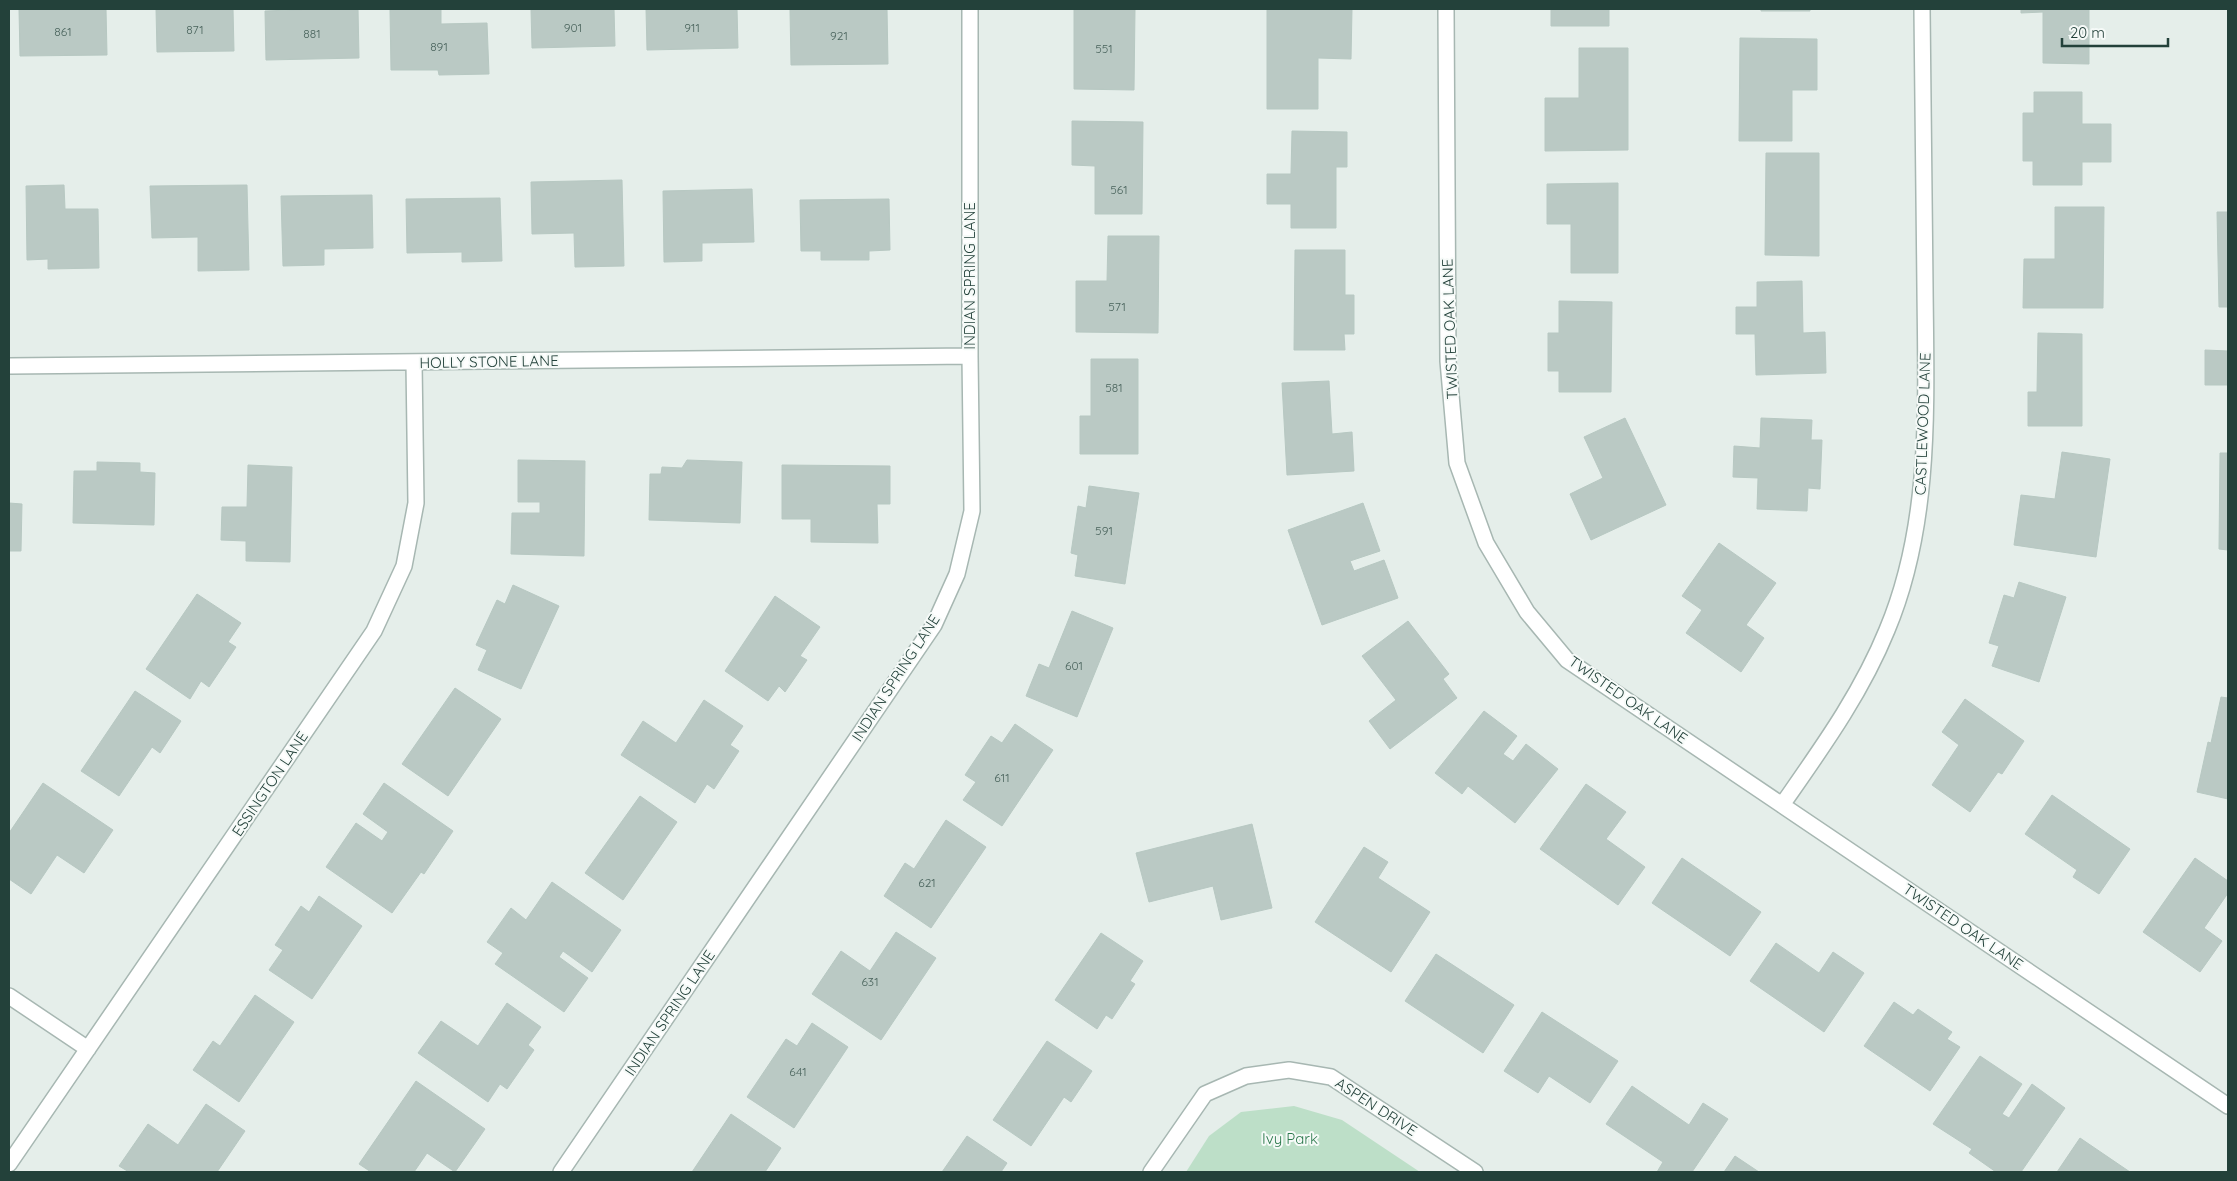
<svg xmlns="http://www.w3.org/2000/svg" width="2237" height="1181" font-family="Quicksand,sans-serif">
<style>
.green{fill:#bddfc8}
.building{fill:#bac9c4;stroke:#b7c8c2}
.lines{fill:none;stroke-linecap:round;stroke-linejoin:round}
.minor-casing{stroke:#a7b7b2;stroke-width:18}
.minor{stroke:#fff;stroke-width:15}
.labels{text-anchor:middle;stroke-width:4;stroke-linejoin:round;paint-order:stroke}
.number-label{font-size:12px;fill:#49635c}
.street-label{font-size:15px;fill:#23413a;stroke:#f6faf8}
.park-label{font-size:15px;fill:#2c794d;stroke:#f6faf8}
</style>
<rect width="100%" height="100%" fill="#e5eeea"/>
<path class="green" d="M 1294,1106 L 1342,1120 L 1420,1172 L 1186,1172 L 1209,1136 L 1241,1112 Z"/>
<path class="building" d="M 19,9 L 106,9 L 107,55 L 20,56 Z
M 156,9 L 233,9 L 234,51 L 157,52 Z
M 315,9 L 358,9 L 359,58 L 266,60 L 265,11 Z
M 390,9 L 441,9 L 441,24 L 487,23 L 489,74 L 439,75 L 438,70 L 391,70 Z
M 531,9 L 614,9 L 615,46 L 532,48 Z
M 646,9 L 737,9 L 738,48 L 647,50 Z
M 790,9 L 887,9 L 888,64 L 791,65 Z
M 1074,9 L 1135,9 L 1134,90 L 1074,89 Z
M 1267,9 L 1352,9 L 1351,59 L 1318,58 L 1318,109 L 1267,109 Z
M 1551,9 L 1609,9 L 1609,26 L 1551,26 Z
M 1761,9 L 1810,9 L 1810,11 L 1761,11 Z
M 2021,9 L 2089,9 L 2089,64 L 2043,63 L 2043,12 L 2021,13 Z
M 1740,38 L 1817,39 L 1817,90 L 1792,90 L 1792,141 L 1739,141 Z
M 1579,48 L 1628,48 L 1628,150 L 1545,151 L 1545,98 L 1579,98 Z
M 2034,92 L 2082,92 L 2082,124 L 2111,124 L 2111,162 L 2082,162 L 2082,185 L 2033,185 L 2033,161 L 2023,161 L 2023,113 L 2034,113 Z
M 1072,121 L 1143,122 L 1142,214 L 1095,214 L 1095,166 L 1072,165 Z
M 1292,131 L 1347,132 L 1347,167 L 1336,167 L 1336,228 L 1291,228 L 1291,204 L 1267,204 L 1267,174 L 1291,174 Z
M 1766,153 L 1819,153 L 1819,256 L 1765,255 Z
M 622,180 L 624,266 L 575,267 L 574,233 L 532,234 L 531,182 Z
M 1618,183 L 1618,273 L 1571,273 L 1571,224 L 1547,224 L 1547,184 Z
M 64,185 L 65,209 L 98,209 L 99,268 L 48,269 L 48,259 L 27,260 L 26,186 Z
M 247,185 L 249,270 L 198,271 L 198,237 L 152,238 L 150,186 Z
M 752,189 L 754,242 L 702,243 L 702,261 L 664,262 L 663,191 Z
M 372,195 L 373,248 L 324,249 L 324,265 L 283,266 L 281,196 Z
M 500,198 L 502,261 L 462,262 L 462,252 L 407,253 L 406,199 Z
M 889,199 L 890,250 L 869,251 L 869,260 L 821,260 L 821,251 L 801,251 L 800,200 Z
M 2055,207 L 2104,207 L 2103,308 L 2023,308 L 2024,259 L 2055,259 Z
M 2217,212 L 2228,212 L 2228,307 L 2219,307 Z
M 1108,236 L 1159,236 L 1158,333 L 1076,332 L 1076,281 L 1107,281 Z
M 1295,250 L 1345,250 L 1345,295 L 1354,295 L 1354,334 L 1344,334 L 1345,350 L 1294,350 Z
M 1802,281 L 1803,333 L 1825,332 L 1826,373 L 1756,375 L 1755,334 L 1736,334 L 1736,307 L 1757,307 L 1757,282 Z
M 1559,301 L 1612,302 L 1611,392 L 1559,392 L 1559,371 L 1548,371 L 1548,333 L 1559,333 Z
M 2038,333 L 2082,334 L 2082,426 L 2028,426 L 2028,392 L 2037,392 Z
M 2205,350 L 2228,351 L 2228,385 L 2205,385 Z
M 1091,359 L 1138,359 L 1138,454 L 1080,454 L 1080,416 L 1091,416 Z
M 1329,381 L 1332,434 L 1352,432 L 1354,471 L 1287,475 L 1282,383 Z
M 1625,418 L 1666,505 L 1591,540 L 1570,494 L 1603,478 L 1584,437 Z
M 1761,418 L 1812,420 L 1811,440 L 1822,440 L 1820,489 L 1808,488 L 1807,511 L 1757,509 L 1758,478 L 1733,477 L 1734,446 L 1760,448 Z
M 2062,452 L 2110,459 L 2096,557 L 2014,545 L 2021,495 L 2055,499 Z
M 2220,453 L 2228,453 L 2228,550 L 2219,549 Z
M 518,460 L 585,461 L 584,556 L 511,554 L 512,513 L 540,513 L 540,502 L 518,502 Z
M 687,460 L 742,462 L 740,523 L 649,520 L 650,474 L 661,474 L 662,467 L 682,468 Z
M 97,462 L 140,463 L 140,472 L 155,473 L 154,525 L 73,523 L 74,471 L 97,471 Z
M 248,465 L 292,467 L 290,562 L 246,561 L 246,541 L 221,540 L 222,507 L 247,507 Z
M 782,465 L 890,466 L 890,504 L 877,504 L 878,543 L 811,542 L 811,519 L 782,519 Z
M 1089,486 L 1139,493 L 1125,584 L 1075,576 L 1078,555 L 1071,553 L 1078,506 L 1086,508 Z
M 9,503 L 22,504 L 21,551 L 9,551 Z
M 1363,503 L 1380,551 L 1350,561 L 1354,571 L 1384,560 L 1398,598 L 1322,625 L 1288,530 Z
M 1719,543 L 1776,583 L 1746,625 L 1764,638 L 1741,672 L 1686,633 L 1702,610 L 1682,596 Z
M 2019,582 L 2066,597 L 2039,682 L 1992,666 L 1999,646 L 1989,643 L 2004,595 L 2014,598 Z
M 513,585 L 559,606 L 521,689 L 478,670 L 487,650 L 476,645 L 497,600 L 505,604 Z
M 197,594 L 241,623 L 228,642 L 236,647 L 209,687 L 201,681 L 190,699 L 146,669 Z
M 775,596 L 820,627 L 800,656 L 807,660 L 785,692 L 779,686 L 768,701 L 725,671 Z
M 1072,611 L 1113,628 L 1077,717 L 1026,696 L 1039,664 L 1049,668 Z
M 1408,621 L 1449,674 L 1443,679 L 1457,698 L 1390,749 L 1369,721 L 1396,700 L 1362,656 Z
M 455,688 L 501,719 L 448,796 L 402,764 Z
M 135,691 L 181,721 L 160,753 L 152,747 L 119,796 L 81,771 Z
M 2221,697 L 2228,698 L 2228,799 L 2197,792 L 2208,742 L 2211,743 Z
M 1965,699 L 2024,741 L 2002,774 L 1998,772 L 1970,812 L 1932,785 L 1959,745 L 1942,732 Z
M 704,700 L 743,726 L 730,745 L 739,751 L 714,789 L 707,784 L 695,803 L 621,755 L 643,721 L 676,743 Z
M 1484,711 L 1517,736 L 1503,754 L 1513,761 L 1526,744 L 1558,769 L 1515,823 L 1468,786 L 1462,794 L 1435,773 Z
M 1015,724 L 1053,750 L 1002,826 L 963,800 L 976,782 L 965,775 L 991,736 L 1002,743 Z
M 43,783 L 113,830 L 84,873 L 57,855 L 31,894 L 9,879 L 9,833 Z
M 384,783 L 453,831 L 424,874 L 421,872 L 392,913 L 326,867 L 356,823 L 382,841 L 388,832 L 363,814 Z
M 1586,784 L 1626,812 L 1606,839 L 1645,867 L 1618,905 L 1540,849 Z
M 2052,795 L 2130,849 L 2099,894 L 2073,877 L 2077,870 L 2025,834 Z
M 640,796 L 677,822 L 623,900 L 585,873 Z
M 946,820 L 986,847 L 931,928 L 884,896 L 905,863 L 914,869 Z
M 1252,824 L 1272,908 L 1221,920 L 1213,886 L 1149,902 L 1136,853 Z
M 1364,847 L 1388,862 L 1378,878 L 1430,912 L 1391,972 L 1315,922 Z
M 1682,858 L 1761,912 L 1730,956 L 1652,903 Z
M 2195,858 L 2228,881 L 2228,893 L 2204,928 L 2222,941 L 2200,972 L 2143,932 Z
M 552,882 L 621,930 L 592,972 L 563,951 L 559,957 L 588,978 L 564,1012 L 495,964 L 503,953 L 487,942 L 511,908 L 526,920 Z
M 319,896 L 362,926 L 312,999 L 269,970 L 283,950 L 275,945 L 301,906 L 309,912 Z
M 896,932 L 936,958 L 881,1040 L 812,994 L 841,951 L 870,971 Z
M 1101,933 L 1143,961 L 1130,981 L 1135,984 L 1112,1019 L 1106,1015 L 1097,1029 L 1055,1000 Z
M 1776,943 L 1819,973 L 1833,952 L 1864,973 L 1824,1032 L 1750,981 Z
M 1436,954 L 1514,1005 L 1483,1053 L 1405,1001 Z
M 255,995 L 294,1022 L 239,1102 L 193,1070 L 213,1041 L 220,1046 Z
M 1894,1002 L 1913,1015 L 1918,1009 L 1952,1032 L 1947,1039 L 1960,1047 L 1930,1091 L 1864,1046 Z
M 507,1003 L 541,1027 L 528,1045 L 534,1050 L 507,1089 L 500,1084 L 488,1102 L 418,1053 L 441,1021 L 478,1046 Z
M 1542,1012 L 1618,1061 L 1590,1103 L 1549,1076 L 1538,1093 L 1504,1071 Z
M 812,1023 L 848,1047 L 794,1128 L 747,1097 L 786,1039 L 797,1046 Z
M 1047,1041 L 1092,1071 L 1071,1102 L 1064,1097 L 1031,1146 L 993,1120 Z
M 1980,1056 L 2022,1084 L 2002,1114 L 2009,1118 L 2032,1084 L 2065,1108 L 2021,1172 L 1996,1172 L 1969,1153 L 1972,1149 L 1933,1124 Z
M 416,1081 L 485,1129 L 455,1172 L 427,1153 L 414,1172 L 371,1172 L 359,1164 Z
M 1632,1086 L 1689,1125 L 1703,1103 L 1728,1119 L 1692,1172 L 1657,1172 L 1663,1162 L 1606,1124 Z
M 206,1104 L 245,1131 L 217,1172 L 129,1172 L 119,1166 L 148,1124 L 178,1145 Z
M 731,1114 L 781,1148 L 765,1172 L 692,1172 Z
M 967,1136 L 1007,1163 L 1001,1172 L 942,1172 Z
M 2080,1138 L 2130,1172 L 2057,1172 Z
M 1735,1156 L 1759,1172 L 1724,1172 Z"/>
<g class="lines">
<g class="minor-casing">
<path id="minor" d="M 1446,9 L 1448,361 L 1457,463 L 1486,543 L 1527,612 L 1567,660 L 2228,1106
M 9,366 L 970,356
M 1782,805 C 1821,749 1861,694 1887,630 C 1932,523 1926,403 1925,288 C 1924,195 1923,102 1922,9
M 9,996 L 88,1049
M 9,1164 L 374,631 L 404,566 L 416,503 L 414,363
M 561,1172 L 934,625 L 957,574 L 972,511 L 970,356 L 970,9
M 1151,1172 L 1205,1094 L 1246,1076 L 1289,1070 L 1331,1077 L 1475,1172"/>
</g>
<use href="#minor" class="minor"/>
</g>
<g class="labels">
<g class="number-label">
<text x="573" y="32">901</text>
<text x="692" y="32">911</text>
<text x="195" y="34">871</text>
<text x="63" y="36">861</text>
<text x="312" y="38">881</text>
<text x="839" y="40">921</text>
<text x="439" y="51">891</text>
<text x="1104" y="53">551</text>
<text x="1119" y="194">561</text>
<text x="1117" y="311">571</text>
<text x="1114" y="392">581</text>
<text x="1104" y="535">591</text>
<text x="1074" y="670">601</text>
<text x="1002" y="782">611</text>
<text x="927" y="887">621</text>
<text x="870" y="986">631</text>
<text x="798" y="1076">641</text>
</g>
<g class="street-label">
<text transform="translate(970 276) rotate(-90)" y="5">INDIAN SPRING LANE</text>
<text transform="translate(1450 329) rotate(-92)" y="5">TWISTED OAK LANE</text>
<text transform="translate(489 362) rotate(-1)" y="5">HOLLY STONE LANE</text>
<text transform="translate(1923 424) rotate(-88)" y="5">CASTLEWOOD LANE</text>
<text transform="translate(896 678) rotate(-57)" y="5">INDIAN SPRING LANE</text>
<text transform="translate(1628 700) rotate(35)" y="5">TWISTED OAK LANE</text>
<text transform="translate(270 784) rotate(-56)" y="5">ESSINGTON LANE</text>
<text transform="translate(1963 927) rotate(34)" y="5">TWISTED OAK LANE</text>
<text transform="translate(670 1013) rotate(-56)" y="5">INDIAN SPRING LANE</text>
<text transform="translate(1376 1107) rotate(33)" y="5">ASPEN DRIVE</text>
</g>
<g class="park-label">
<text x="1290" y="1144">Ivy Park</text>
</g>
</g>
<rect width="2237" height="1181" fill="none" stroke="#23413a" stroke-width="20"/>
<path d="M2062 38v8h106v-8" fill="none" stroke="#23413a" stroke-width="2.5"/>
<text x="2070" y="38" font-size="15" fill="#23413a" stroke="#f6faf8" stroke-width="4" paint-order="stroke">20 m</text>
</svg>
